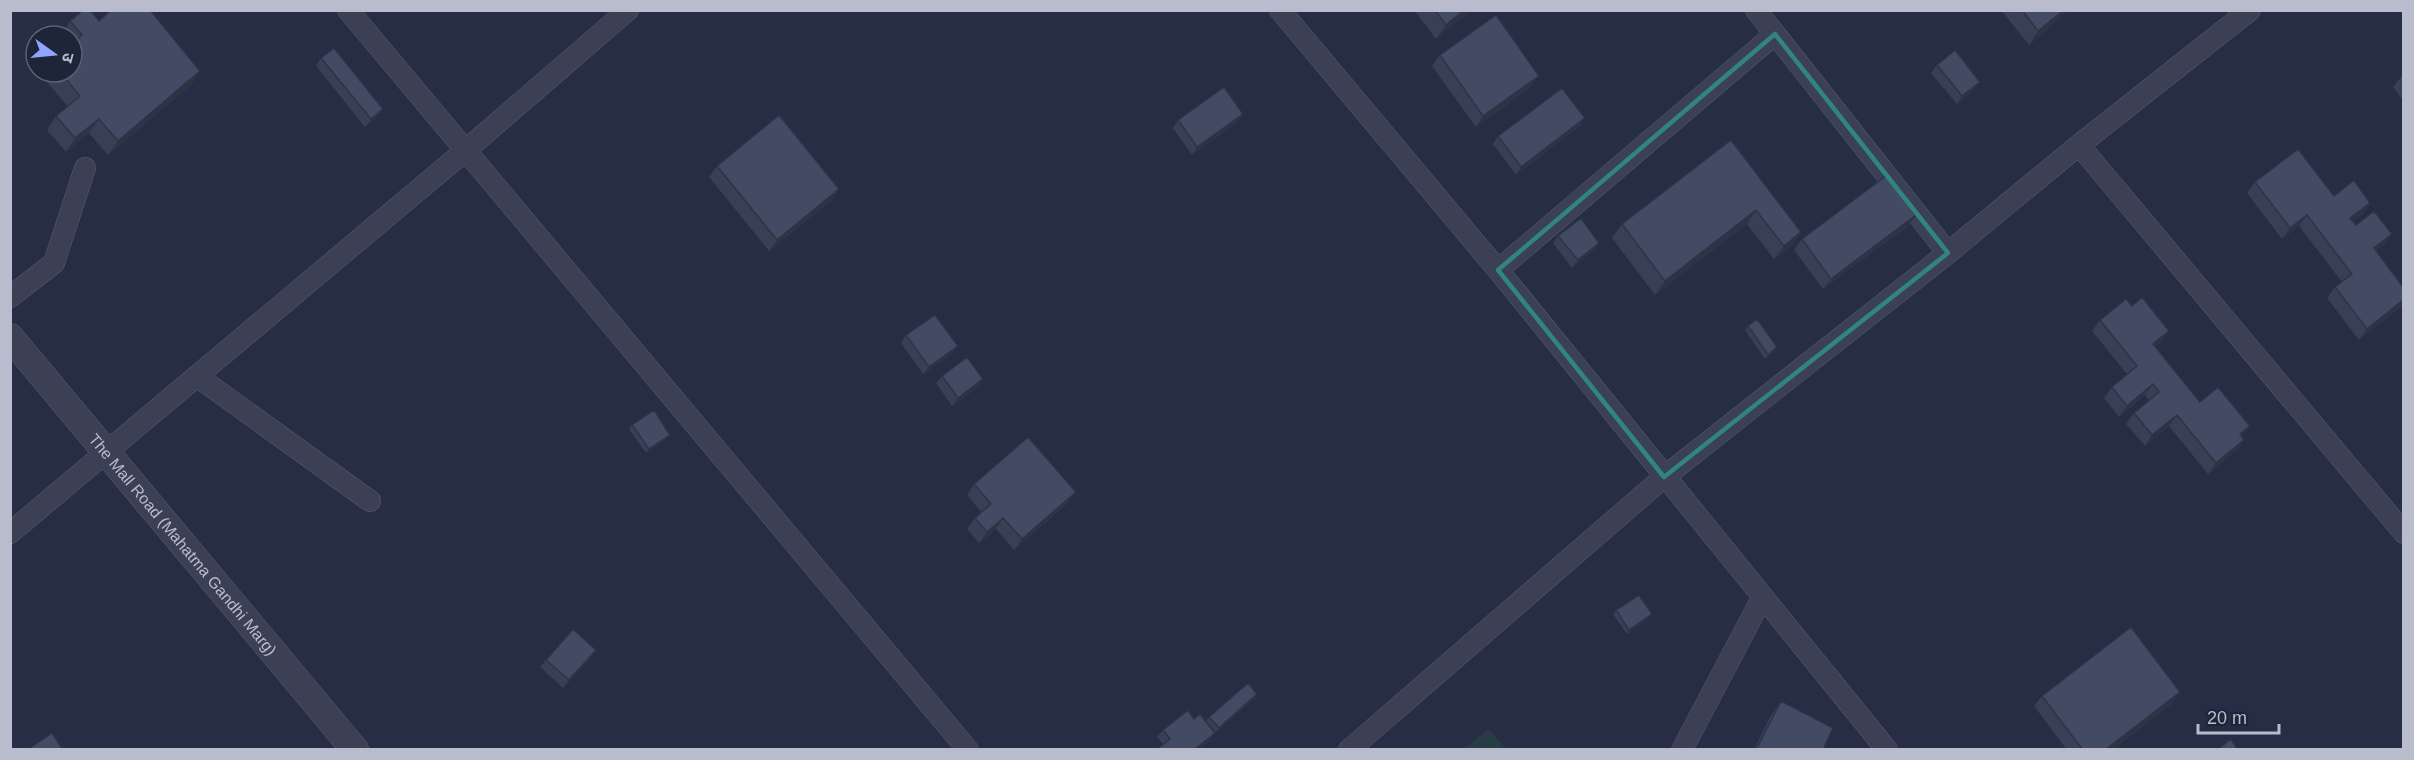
<svg xmlns="http://www.w3.org/2000/svg" width="2414" height="760" font-family="Helvetica,'Noto Sans Devanagari',sans-serif">
<style>
.park{fill:#283c45}
.lines{fill:none;stroke-linecap:round;stroke-linejoin:round}
.minor-casing{stroke:#565b6e;stroke-width:22}
.tertiary-casing{stroke:#565b6e;stroke-width:28}
.minor{stroke:#3b4054;stroke-width:21}
.tertiary{stroke:#3b4054;stroke-width:27}
.wall{fill:#394056}
.shaded-wall{fill:#2e3446}
.building{fill:#424a64;stroke:#2e3446;stroke-width:1.5}
.marked{fill:none;stroke:#318481;stroke-width:4.5;stroke-linejoin:round}
.labels{text-anchor:middle;stroke-width:5;stroke-linejoin:round;paint-order:stroke}
.street-label{font-size:16px;fill:#b8bccd;stroke:#1f2539}
</style>
<rect width="100%" height="100%" fill="#262d44"/>
<path class="park" d="M 1489,729 L 1506,749 L 1463,749 Z"/>
<g class="lines">
<g class="minor-casing">
<path id="minor" d="M 348,10 L 968,750
M 1280,10 L 1498,270 L 1887,750
M 1756,10 L 1948,253
M 2079,145 L 2404,533
M 1498,270 L 1775,34
M 10,297 L 54,263 L 85,168
M 198,377 L 370,501
M 10,533 L 466,150 L 628,10
M 1349,750 L 1664,477 L 1948,253 L 2079,145 L 2250,10
M 1682,750 L 1762,598"/>
</g>
<g class="tertiary-casing">
<g id="tertiary">
<path id="s1" d="M 10,337 L 355,750"/>
</g>
</g>
<use href="#minor" class="minor"/>
<use href="#tertiary" class="tertiary"/>
</g>
<path class="wall" d="M 1414,10 L 1471,10 L 1436,39 Z
M 2001,10 L 2069,10 L 2029,45 Z
M 70,21 L 99,21 L 200,71 L 191,85 L 108,155 L 89,133 L 66,152 L 47,130 L 56,116 L 68,107 L 41,75 L 44,72 L 72,72 L 72,36 L 61,35 Z
M 1440,55 L 1531,87 L 1476,127 L 1432,66 Z
M 321,58 L 383,109 L 378,116 L 365,127 L 316,66 Z
M 1937,65 L 1975,89 L 1957,104 L 1931,73 Z
M 2403,74 L 2403,100 L 2393,87 L 2401,77 Z
M 1243,114 L 1237,122 L 1192,155 L 1173,128 L 1178,120 Z
M 1585,118 L 1580,126 L 1516,175 L 1493,144 L 1498,136 Z
M 1731,140 L 1792,246 L 1774,259 L 1747,224 L 1655,295 L 1612,238 L 1622,224 Z
M 717,166 L 839,189 L 832,200 L 769,251 L 709,177 Z
M 2255,182 L 2370,203 L 2363,214 L 2353,221 L 2356,225 L 2384,245 L 2376,251 L 2402,306 L 2359,340 L 2327,298 L 2335,287 L 2342,282 L 2299,226 L 2282,239 L 2247,193 Z
M 1908,226 L 1823,289 L 1794,250 L 1802,239 Z
M 1558,236 L 1599,243 L 1594,250 L 1572,268 L 1553,243 Z
M 2132,306 L 2169,331 L 2162,342 L 2155,347 L 2200,402 L 2244,440 L 2237,450 L 2208,474 L 2169,426 L 2145,446 L 2126,424 L 2134,413 L 2149,400 L 2145,395 L 2119,417 L 2104,398 L 2112,387 L 2127,374 L 2092,331 L 2100,320 Z
M 1748,326 L 1777,347 L 1775,351 L 1765,359 L 1745,330 Z
M 906,335 L 958,346 L 952,354 L 923,374 L 901,343 Z
M 942,376 L 983,379 L 978,387 L 952,406 L 936,383 Z
M 632,425 L 667,438 L 646,453 L 629,429 Z
M 974,484 L 1076,492 L 1068,503 L 1014,550 L 996,529 L 979,543 L 967,529 L 975,518 L 981,512 L 967,495 Z
M 1616,610 L 1649,618 L 1627,634 L 1613,614 Z
M 591,658 L 563,688 L 540,667 L 546,660 Z
M 1257,694 L 1255,698 L 1216,732 L 1206,721 L 1209,717 Z
M 2042,696 L 2173,703 L 2112,750 L 2067,750 L 2034,706 Z
M 1781,701 L 1823,750 L 1754,750 L 1771,715 Z
M 1163,730 L 1210,741 L 1198,750 L 1156,750 L 1163,744 L 1157,737 Z"/>
<path class="shaded-wall" d="M 1464,10 L 1471,10 L 1436,39 L 1446,25 Z
M 2064,10 L 2069,10 L 2029,45 L 2038,31 Z
M 200,71 L 191,85 L 108,155 L 118,141 Z
M 1539,76 L 1531,87 L 1476,127 L 1483,116 Z
M 1980,82 L 1975,89 L 1957,104 L 1962,96 Z
M 383,109 L 378,116 L 365,127 L 371,119 Z
M 1243,114 L 1237,122 L 1192,155 L 1197,147 Z
M 1585,118 L 1580,126 L 1516,175 L 1521,167 Z
M 99,119 L 89,133 L 66,152 L 75,138 Z
M 839,189 L 832,200 L 769,251 L 777,240 Z
M 2370,203 L 2363,214 L 2343,229 L 2350,218 Z
M 1756,210 L 1747,224 L 1655,295 L 1665,281 Z
M 1916,215 L 1908,226 L 1823,289 L 1831,279 Z
M 2307,215 L 2299,226 L 2282,239 L 2290,228 Z
M 1801,232 L 1792,246 L 1774,259 L 1784,246 Z
M 2392,234 L 2384,245 L 2366,259 L 2374,248 Z
M 1599,243 L 1594,250 L 1572,268 L 1578,260 Z
M 2403,300 L 2403,305 L 2402,306 L 2359,340 L 2367,329 Z
M 2169,331 L 2162,342 L 2145,355 L 2153,344 Z
M 958,346 L 952,354 L 923,374 L 929,367 Z
M 1777,347 L 1775,351 L 1765,359 L 1768,355 Z
M 983,379 L 978,387 L 952,406 L 958,398 Z
M 2153,384 L 2145,395 L 2119,417 L 2127,406 Z
M 2177,415 L 2169,426 L 2145,446 L 2152,435 Z
M 2250,426 L 2242,437 L 2240,434 Z
M 670,435 L 667,438 L 646,453 L 649,449 Z
M 2244,440 L 2237,450 L 2208,474 L 2216,463 Z
M 1076,492 L 1068,503 L 1014,550 L 1022,539 Z
M 1003,518 L 996,529 L 979,543 L 987,532 Z
M 1652,614 L 1649,618 L 1627,634 L 1629,630 Z
M 596,650 L 591,658 L 563,688 L 569,680 Z
M 2180,692 L 2173,703 L 2112,750 L 2105,750 Z
M 1257,694 L 1255,698 L 1216,732 L 1219,728 Z
M 1215,733 L 1210,741 L 1198,750 L 1194,750 Z"/>
<path class="building" d="M 83,10 L 90,10 L 99,21 L 111,10 L 150,10 L 200,71 L 118,141 L 99,119 L 75,138 L 56,116 L 80,96 L 60,72 L 72,72 L 72,44 L 82,35 L 70,21 Z
M 1435,10 L 1464,10 L 1446,25 Z
M 2022,10 L 2064,10 L 2038,31 Z
M 1496,15 L 1539,76 L 1483,116 L 1440,55 Z
M 334,48 L 383,109 L 371,119 L 321,58 Z
M 1955,50 L 1980,82 L 1962,96 L 1937,65 Z
M 1224,87 L 1243,114 L 1197,147 L 1178,120 Z
M 1562,88 L 1585,118 L 1521,167 L 1498,136 Z
M 779,115 L 839,189 L 777,240 L 717,166 Z
M 1731,140 L 1801,232 L 1784,246 L 1756,210 L 1665,281 L 1622,224 Z
M 2298,149 L 2334,196 L 2354,180 L 2370,203 L 2350,218 L 2356,225 L 2374,211 L 2392,234 L 2374,248 L 2403,287 L 2403,300 L 2367,329 L 2335,287 L 2352,274 L 2307,215 L 2290,228 L 2255,182 Z
M 1887,175 L 1916,215 L 1831,279 L 1802,239 Z
M 1581,218 L 1599,243 L 1578,260 L 1558,236 Z
M 2142,297 L 2169,331 L 2153,344 L 2200,402 L 2218,387 L 2250,426 L 2240,434 L 2244,440 L 2216,463 L 2177,415 L 2152,435 L 2134,413 L 2159,392 L 2153,384 L 2127,406 L 2112,387 L 2137,366 L 2100,320 L 2126,299 L 2132,306 Z
M 935,315 L 958,346 L 929,367 L 906,335 Z
M 1757,319 L 1777,347 L 1768,355 L 1748,326 Z
M 967,357 L 983,379 L 958,398 L 942,376 Z
M 654,410 L 670,435 L 649,449 L 632,425 Z
M 1028,437 L 1076,492 L 1022,539 L 1003,518 L 987,532 L 975,518 L 991,504 L 974,484 Z
M 1639,595 L 1652,614 L 1629,630 L 1616,610 Z
M 2131,627 L 2180,692 L 2105,750 L 2083,750 L 2042,696 Z
M 573,629 L 596,650 L 569,680 L 546,660 Z
M 1248,683 L 1257,694 L 1219,728 L 1209,717 Z
M 1781,701 L 1833,728 L 1823,750 L 1756,750 Z
M 1188,710 L 1194,719 L 1200,714 L 1215,733 L 1194,750 L 1156,750 L 1170,739 L 1163,730 Z
M 52,733 L 63,750 L 27,750 Z
M 2231,739 L 2238,750 L 2217,750 Z"/>
<path class="marked" d="M 1775,34 L 1948,253 L 1664,477 L 1498,270 Z"/>
<g class="labels">
<g class="street-label">
<text dy="6" stroke="none"><textPath href="#s1" startOffset="270">The Mall Road (Mahatma Gandhi Marg)</textPath></text>
</g>
</g>
<rect width="2414" height="760" fill="none" stroke="#b8bccd" stroke-width="24"/>
<g transform="translate(54 54) rotate(105)"><circle r="28" fill="#1f2539" stroke="#5c6174" stroke-width="1.5"/>
<path d="M0-4.5L10 22L0 15L-10 22Z" fill="#8fa4fc"/>
<text y="-9" font-size="16" font-weight="bold" text-anchor="middle" fill="#b8bccd">उ</text>
</g>
<path d="M2198 724v9h81v-9" fill="none" stroke="#b8bccd" stroke-width="3"/>
<text x="2207" y="724" font-size="18" fill="#b8bccd" stroke="#1f2539" stroke-width="4.5" paint-order="stroke">20 m</text>
</svg>
